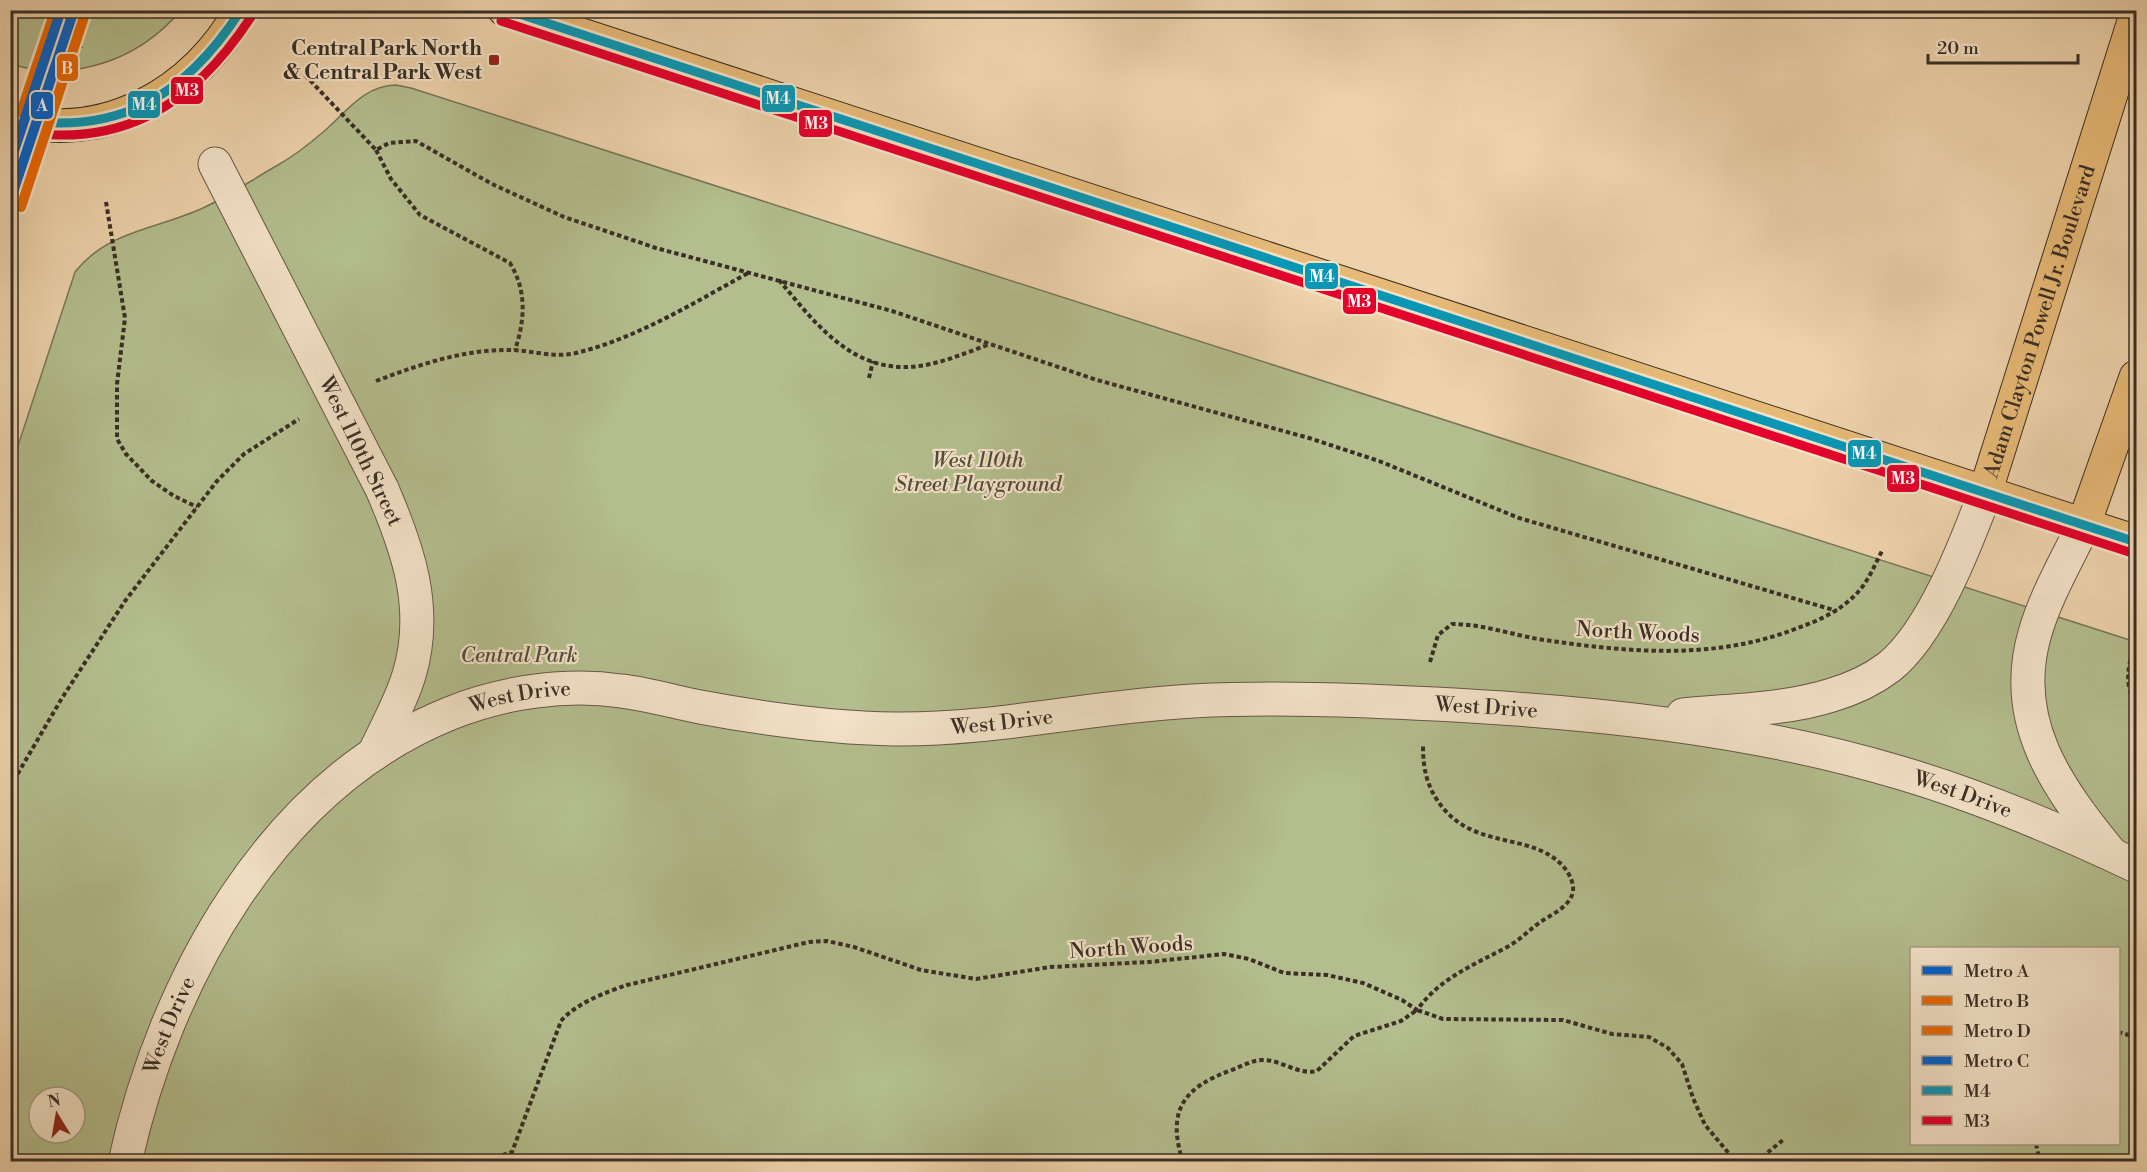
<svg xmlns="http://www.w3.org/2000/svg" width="2147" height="1172" font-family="'Libre Bodoni',serif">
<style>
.green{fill:#b3bd8d;stroke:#76765a;stroke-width:1.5;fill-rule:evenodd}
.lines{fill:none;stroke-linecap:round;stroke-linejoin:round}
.minor-casing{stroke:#665847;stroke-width:35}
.major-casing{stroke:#392f26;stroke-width:35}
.path{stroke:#392f26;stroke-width:4;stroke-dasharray:4.5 3;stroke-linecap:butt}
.minor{stroke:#f3e2c8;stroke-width:33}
.major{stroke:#e6b976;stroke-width:33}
.minor-bridge-casing{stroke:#665847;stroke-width:35;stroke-linecap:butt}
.minor-bridge{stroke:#f3e2c8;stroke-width:33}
.bus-1-casing{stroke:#f3e2c8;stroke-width:14}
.bus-2-casing{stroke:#f3e2c8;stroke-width:14}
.bus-1{stroke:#0997b5;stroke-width:9}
.bus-2{stroke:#e4002b;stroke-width:9}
.metro-1-casing{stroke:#f3e2c8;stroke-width:15}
.metro-2-casing{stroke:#f3e2c8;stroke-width:15}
.metro-3-casing{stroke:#f3e2c8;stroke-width:15}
.metro-4-casing{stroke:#f3e2c8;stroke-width:15}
.metro-1{stroke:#0062cf;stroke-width:10}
.metro-2{stroke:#eb6800;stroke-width:10}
.metro-3{stroke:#eb6800;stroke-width:10}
.metro-4{stroke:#0062cf;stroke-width:10}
.poi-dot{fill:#8f2418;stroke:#f3e2c8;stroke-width:2}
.labels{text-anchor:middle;stroke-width:4.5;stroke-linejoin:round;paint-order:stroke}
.poi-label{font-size:21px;font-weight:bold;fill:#392f26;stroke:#f3e2c8;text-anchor:end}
.street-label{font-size:21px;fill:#392f26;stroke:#f3e2c8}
.park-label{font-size:21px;font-style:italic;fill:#514b3b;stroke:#f3e2c8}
.line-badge{stroke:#f3e2c8;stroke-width:2}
.badge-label{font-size:16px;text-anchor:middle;font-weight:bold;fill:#fff}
</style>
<rect width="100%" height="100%" fill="#edd2ab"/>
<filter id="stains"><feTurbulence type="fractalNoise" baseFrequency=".00333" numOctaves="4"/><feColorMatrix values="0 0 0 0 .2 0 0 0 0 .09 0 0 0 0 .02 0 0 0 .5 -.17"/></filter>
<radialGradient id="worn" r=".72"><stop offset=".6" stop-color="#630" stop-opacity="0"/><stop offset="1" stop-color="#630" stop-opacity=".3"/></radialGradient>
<path class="green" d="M 10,11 L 11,10 L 180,11 C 139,60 73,83 11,64 Z
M 396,85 L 411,88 L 2136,642 L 2136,1161 L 11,1161 L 11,467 L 75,272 C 108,230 158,229 203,208 C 229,196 253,179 278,165 C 294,156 308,145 322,133 C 346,113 362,86 396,85 ZM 1912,948 L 2118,948 L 2118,1144 L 1912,1144 ZM 39,1097 L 75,1097 L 75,1133 L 39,1133 Z"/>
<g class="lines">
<g class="minor-casing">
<g id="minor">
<path d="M 215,164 L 295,320"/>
<path d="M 2084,524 C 2067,560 2046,595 2035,633 C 2009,721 2057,787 2109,851"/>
<path d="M 1683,715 C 1731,710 1785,710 1832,695 C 1852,689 1872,680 1889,667 C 1932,633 1966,544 1985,493"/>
<path d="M 374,754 C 386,728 401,702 409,675 C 429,609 408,549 382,489"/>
<path id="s1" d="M 125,1162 C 165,981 271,785 451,713 C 503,692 566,683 621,691 C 648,694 674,702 700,707 C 764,719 829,728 895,729 C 995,730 1093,706 1193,701 C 1273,697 1354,700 1435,704 C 1591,712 1751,728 1901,773 C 1982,797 2060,830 2136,866"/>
</g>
</g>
<g class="major-casing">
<g id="major">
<path d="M 505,10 L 2136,542"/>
<path d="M 10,118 C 104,146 196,92 241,10"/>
<path id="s2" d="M 1985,493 L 2136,15"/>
<path d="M 2084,524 L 2136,377"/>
</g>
</g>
<path class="path" d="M 75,10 L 81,48
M 305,75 L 376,150 L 389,143 L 416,141 L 492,184 L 564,217 L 603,230 L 656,248 L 892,311 L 1097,380 L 1309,438 L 1379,461 L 1519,518 L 1837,611
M 376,150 L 391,179 L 420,215 L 510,263 C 527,291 525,320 515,350
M 106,202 L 125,318 L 117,384 L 117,439 L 126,454 L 152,481 L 174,496 L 197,507
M 779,280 C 811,318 846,366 902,367 C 931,368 963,354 990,344
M 869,378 L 873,361
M 376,381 C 421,364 464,349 513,350 C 534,351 554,358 576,353 C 638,338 695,302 750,272
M 2136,638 C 2130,662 2122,682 2136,704
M 1430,662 L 1438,635 L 1452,624 C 1481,624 1510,634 1538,639 C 1624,652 1712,661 1795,629 C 1818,621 1841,611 1858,592 C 1869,580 1875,564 1883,549
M 10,787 L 62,698 L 125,601 L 217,481 L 244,454 L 299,419
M 2118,1032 L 2136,1037
M 2036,1144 L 2040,1162
M 481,1162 L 512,1152
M 511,1162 L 512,1152 L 561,1021 C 575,1004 606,992 627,985 L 809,942 L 827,941 L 854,947 L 921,970 L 976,979 L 1050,967 L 1149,962 L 1224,954 L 1249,959 L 1284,973 L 1327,975 L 1363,983 L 1402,1000 L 1417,1010 C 1441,977 1474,965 1509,946 C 1521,939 1530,929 1542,921 C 1551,915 1564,909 1570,899 C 1577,889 1571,875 1563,866 C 1531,832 1478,850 1443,808 C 1427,788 1423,770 1423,745
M 1183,1162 C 1166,1110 1184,1087 1232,1070 C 1242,1066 1252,1060 1263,1060 C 1282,1060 1297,1075 1317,1071 L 1354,1036 L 1401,1021 L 1417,1010 L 1443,1019 L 1563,1020 L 1612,1034 L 1649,1037 L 1668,1048 L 1682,1064 L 1693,1098 L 1705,1125 L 1736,1162
M 1756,1162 L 1783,1140"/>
<use href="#minor" class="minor"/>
<use href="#major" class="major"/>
<g class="minor-bridge-casing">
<path id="minor-bridge" d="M 295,320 L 382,489"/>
</g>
<use href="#minor-bridge" class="minor-bridge"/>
<g class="bus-1-casing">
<path id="bus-1" d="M 507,10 L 2136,542
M 10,118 C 116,138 184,98 241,10"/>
</g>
<g class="bus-2-casing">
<path id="bus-2" d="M 501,21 L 2132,553
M 10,130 C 120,151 192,107 251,17"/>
</g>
<use href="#bus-1" class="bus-1"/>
<use href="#bus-2" class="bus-2"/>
<g class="metro-1-casing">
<path id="metro-1" d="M 10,201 L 74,10"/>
</g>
<g class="metro-2-casing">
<path id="metro-2" d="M 21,207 L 85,14"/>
</g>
<g class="metro-3-casing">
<path id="metro-3" d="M 21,112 L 54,14"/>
</g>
<g class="metro-4-casing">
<path id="metro-4" d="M 10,163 L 61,10"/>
</g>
<use href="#metro-1" class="metro-1"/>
<use href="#metro-2" class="metro-2"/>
<use href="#metro-3" class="metro-3"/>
<use href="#metro-4" class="metro-4"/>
</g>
<rect class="poi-dot" x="488" y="54" width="12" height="12" rx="3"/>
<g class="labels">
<g class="poi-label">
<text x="482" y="55">Central Park North<tspan x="482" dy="24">&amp; Central Park West</tspan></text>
</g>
<g class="street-label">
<text dy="7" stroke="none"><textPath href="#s2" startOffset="180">Adam Clayton Powell Jr. Boulevard</textPath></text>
<text transform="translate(361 451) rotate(64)" y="7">West 110th Street</text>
<text transform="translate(1638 632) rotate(3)" y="7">North Woods</text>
<text dy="7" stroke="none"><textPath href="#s1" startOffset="648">West Drive</textPath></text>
<text dy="7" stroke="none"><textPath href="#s1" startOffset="1620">West Drive</textPath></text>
<text dy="7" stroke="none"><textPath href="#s1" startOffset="1134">West Drive</textPath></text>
<text dy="7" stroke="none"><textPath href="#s1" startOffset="2106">West Drive</textPath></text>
<text transform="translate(1131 947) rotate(-4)" y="7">North Woods</text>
<text dy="7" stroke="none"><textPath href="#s1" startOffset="144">West Drive</textPath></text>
</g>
<g class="park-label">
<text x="978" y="467">West 110th<tspan x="978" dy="24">Street Playground</tspan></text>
<text x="519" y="662">Central Park</text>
</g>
</g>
<g class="line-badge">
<rect x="56" y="53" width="23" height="29" rx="6" fill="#eb6800"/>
<rect x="170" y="76" width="34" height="29" rx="6" fill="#e4002b"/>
<rect x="761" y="84" width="35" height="29" rx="6" fill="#0997b5"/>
<rect x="127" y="90" width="34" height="29" rx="6" fill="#0997b5"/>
<rect x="30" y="91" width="24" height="29" rx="6" fill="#0062cf"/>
<rect x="798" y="109" width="35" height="29" rx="6" fill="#e4002b"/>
<rect x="1304" y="262" width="35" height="28" rx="6" fill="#0997b5"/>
<rect x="1342" y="287" width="35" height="28" rx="6" fill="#e4002b"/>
<rect x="1847" y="439" width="35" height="29" rx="6" fill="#0997b5"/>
<rect x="1886" y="464" width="34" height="29" rx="6" fill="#e4002b"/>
</g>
<g class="badge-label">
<text x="67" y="74">B</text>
<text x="187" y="96">M3</text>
<text x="778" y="104">M4</text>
<text x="144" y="110">M4</text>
<text x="42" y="111">A</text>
<text x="816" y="129">M3</text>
<text x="1322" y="282">M4</text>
<text x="1359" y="307">M3</text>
<text x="1864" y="459">M4</text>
<text x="1903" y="484">M3</text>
</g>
<rect width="2147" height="1172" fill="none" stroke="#edd2ab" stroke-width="36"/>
<rect x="12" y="12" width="2123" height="1148" fill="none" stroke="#392f26" stroke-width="3"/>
<rect x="18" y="18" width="2111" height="1136" fill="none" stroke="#392f26" stroke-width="1.5"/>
<rect x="1910" y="947" width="210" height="198" fill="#f3e2c8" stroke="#a99a87" stroke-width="1.5"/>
<rect x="1922" y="966" width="30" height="9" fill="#0062cf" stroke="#a99a87" stroke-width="1.5"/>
<text x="1964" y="977" font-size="18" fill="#392f26">Metro A</text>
<rect x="1922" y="996" width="30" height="9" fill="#eb6800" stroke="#a99a87" stroke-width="1.5"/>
<text x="1964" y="1007" font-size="18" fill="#392f26">Metro B</text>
<rect x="1922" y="1026" width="30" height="9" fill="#eb6800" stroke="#a99a87" stroke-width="1.5"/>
<text x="1964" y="1037" font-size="18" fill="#392f26">Metro D</text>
<rect x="1922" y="1056" width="30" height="9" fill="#0062cf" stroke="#a99a87" stroke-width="1.5"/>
<text x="1964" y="1067" font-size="18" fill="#392f26">Metro C</text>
<rect x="1922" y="1086" width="30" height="9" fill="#0997b5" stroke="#a99a87" stroke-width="1.5"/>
<text x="1964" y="1097" font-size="18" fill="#392f26">M4</text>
<rect x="1922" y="1116" width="30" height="9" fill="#e4002b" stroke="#a99a87" stroke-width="1.5"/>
<text x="1964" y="1127" font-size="18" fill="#392f26">M3</text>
<g transform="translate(57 1115) rotate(349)"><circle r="28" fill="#f3e2c8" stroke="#a99a87" stroke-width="1.5"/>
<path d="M0-4.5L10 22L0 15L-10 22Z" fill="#8f2418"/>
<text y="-9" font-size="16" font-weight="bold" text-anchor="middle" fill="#392f26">N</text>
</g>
<path d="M1928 54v9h150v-9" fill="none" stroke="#392f26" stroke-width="3"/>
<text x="1937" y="54" font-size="18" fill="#392f26" stroke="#f3e2c8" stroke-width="4.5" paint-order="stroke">20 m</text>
<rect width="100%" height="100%" filter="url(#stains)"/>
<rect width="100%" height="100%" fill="url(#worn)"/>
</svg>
